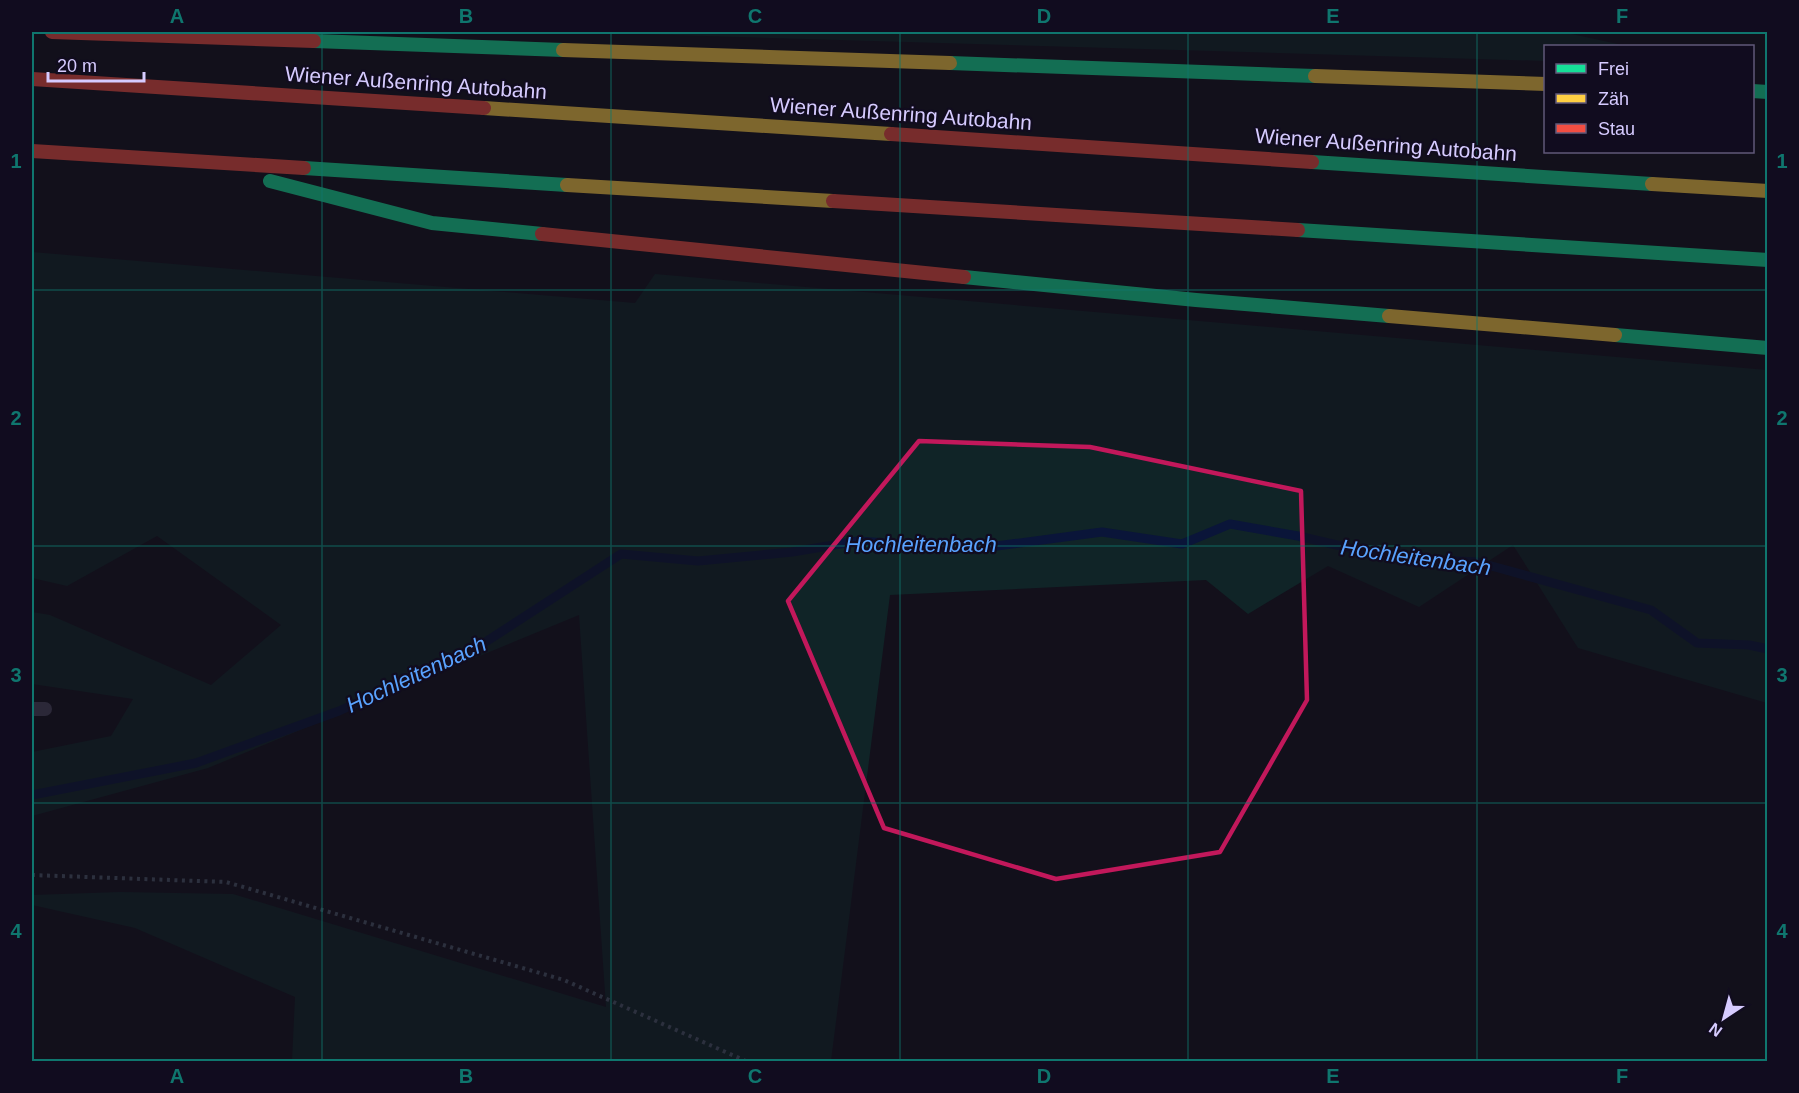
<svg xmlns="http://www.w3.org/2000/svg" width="1799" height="1093" font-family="Arial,sans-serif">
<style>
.green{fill:#102427}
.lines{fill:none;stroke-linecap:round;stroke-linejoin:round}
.stream{stroke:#0a1539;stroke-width:9}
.path{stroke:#4c5868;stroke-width:4;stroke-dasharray:3 4.5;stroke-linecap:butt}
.lane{stroke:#49455c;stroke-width:14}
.fast{stroke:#16e098;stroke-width:14}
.slow{stroke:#ffcf43;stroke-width:14}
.jam{stroke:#f24e42;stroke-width:14}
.marked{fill:none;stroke:#c2185b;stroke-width:4.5;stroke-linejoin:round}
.grid{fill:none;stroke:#0f766e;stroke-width:1.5;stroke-opacity:0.55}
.labels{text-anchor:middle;stroke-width:4.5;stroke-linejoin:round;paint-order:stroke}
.street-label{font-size:21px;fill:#d6cbff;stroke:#110c1f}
.water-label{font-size:22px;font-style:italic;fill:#59a2fe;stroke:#110c1f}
.neatline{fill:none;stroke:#0f766e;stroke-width:2}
.grid-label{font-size:20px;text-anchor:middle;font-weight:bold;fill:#0f766e}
</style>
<rect width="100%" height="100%" fill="#13101b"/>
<path class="green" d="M 573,32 L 1567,32 L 1567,33 L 1627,46 L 1546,46 L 1545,61 Z
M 32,252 L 635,303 L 655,274 L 1767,370 L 1767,703 L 1578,648 L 1513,545 L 1419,607 L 1328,566 L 1248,614 L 1206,580 L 890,595 L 831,1061 L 292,1061 L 295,997 L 135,928 L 32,905 L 32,895 L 120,892 L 233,894 L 606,1007 L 579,615 L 208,768 L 32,816 L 32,752 L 111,736 L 133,699 L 32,684 L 32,612 L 50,615 L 211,685 L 281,625 L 157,536 L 67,586 L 32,578 Z"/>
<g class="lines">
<path class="stream" d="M 32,795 L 196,763 L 339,711 L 470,652 L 621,554 L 698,561 L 792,552 L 858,541 L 974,549 L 1102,532 L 1182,544 L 1230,524 L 1298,536 L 1393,558 L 1477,562 L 1651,610 L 1697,643 L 1749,645 L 1768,649"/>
<path class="path" d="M 32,875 L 226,882 L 564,980 L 748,1062"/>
<path class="lane" d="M 32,709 L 45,709"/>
<path class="fast" d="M 314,41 L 563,50
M 950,63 L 1315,76
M 1752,91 L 1768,92
M 1312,162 L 1652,184
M 304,168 L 567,185
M 270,181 L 432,223 L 542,234
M 1298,230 L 1768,260
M 964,277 L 1196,300 L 1389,316
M 1615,335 L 1768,348"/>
<path class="slow" d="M 563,50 L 950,63
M 1315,76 L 1546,84
M 484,108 L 891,134
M 1652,184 L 1768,191
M 567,185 L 833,201
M 1389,316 L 1615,335"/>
<path class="jam" d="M 52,32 L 314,41
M 32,79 L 484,108
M 891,134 L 1312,162
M 32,151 L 304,168
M 833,201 L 1298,230
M 542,234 L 964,277"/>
</g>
<path d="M0 0H1799V1093H0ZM 919,441 L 1090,447 L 1301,491 L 1307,700 L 1220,852 L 1056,879 L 884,828 L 788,601 Z" fill="#13101b" fill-opacity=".55" fill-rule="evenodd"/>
<path class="marked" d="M 919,441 L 1090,447 L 1301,491 L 1307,700 L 1220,852 L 1056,879 L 884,828 L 788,601 Z"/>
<path class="grid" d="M 322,32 L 322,1062M 611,32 L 611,1062M 900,32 L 900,1062M 1188,32 L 1188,1062M 1477,32 L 1477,1062M 32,290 L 1768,290M 32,546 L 1768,546M 32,803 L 1768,803"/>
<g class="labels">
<g class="street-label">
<text transform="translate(416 83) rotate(4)" y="7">Wiener Außenring Autobahn</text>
<text transform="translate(901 114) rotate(4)" y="7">Wiener Außenring Autobahn</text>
<text transform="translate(1386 145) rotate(4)" y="7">Wiener Außenring Autobahn</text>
</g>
<g class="water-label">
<text x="921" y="552">Hochleitenbach</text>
<text transform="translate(1416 557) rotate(8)" y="8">Hochleitenbach</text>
<text transform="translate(416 674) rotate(-25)" y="8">Hochleitenbach</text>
</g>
</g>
<rect width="1799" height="1093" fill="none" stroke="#110c1f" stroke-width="66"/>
<rect x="1544" y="45" width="210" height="108" fill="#110c1f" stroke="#605879" stroke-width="1.5"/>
<rect x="1556" y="64" width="30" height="9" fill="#16e098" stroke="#605879" stroke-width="1.5"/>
<text x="1598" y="75" font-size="18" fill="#d6cbff">Frei</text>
<rect x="1556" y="94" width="30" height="9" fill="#ffcf43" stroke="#605879" stroke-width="1.5"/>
<text x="1598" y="105" font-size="18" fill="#d6cbff">Zäh</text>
<rect x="1556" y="124" width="30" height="9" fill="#f24e42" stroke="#605879" stroke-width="1.5"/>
<text x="1598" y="135" font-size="18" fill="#d6cbff">Stau</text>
<g transform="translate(1724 1018) rotate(216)" stroke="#110c1f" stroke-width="4.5" paint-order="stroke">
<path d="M0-4.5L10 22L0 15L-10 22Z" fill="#d6cbff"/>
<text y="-9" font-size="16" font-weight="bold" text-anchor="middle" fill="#d6cbff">N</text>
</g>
<path d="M48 72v9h96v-9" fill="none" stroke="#d6cbff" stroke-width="3"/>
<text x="57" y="72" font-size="18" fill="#d6cbff" stroke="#110c1f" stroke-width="4.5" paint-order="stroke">20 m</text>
<rect x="33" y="33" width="1733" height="1027" class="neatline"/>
<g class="grid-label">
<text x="177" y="23">A</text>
<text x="466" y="23">B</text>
<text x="755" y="23">C</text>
<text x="1044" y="23">D</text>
<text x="1333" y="23">E</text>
<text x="1622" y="23">F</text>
<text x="16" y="168">1</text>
<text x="1782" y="168">1</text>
<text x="16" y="425">2</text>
<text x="1782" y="425">2</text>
<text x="16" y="682">3</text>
<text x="1782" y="682">3</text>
<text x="16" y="938">4</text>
<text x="1782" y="938">4</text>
<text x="177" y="1083">A</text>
<text x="466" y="1083">B</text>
<text x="755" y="1083">C</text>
<text x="1044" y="1083">D</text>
<text x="1333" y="1083">E</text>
<text x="1622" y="1083">F</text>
</g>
</svg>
